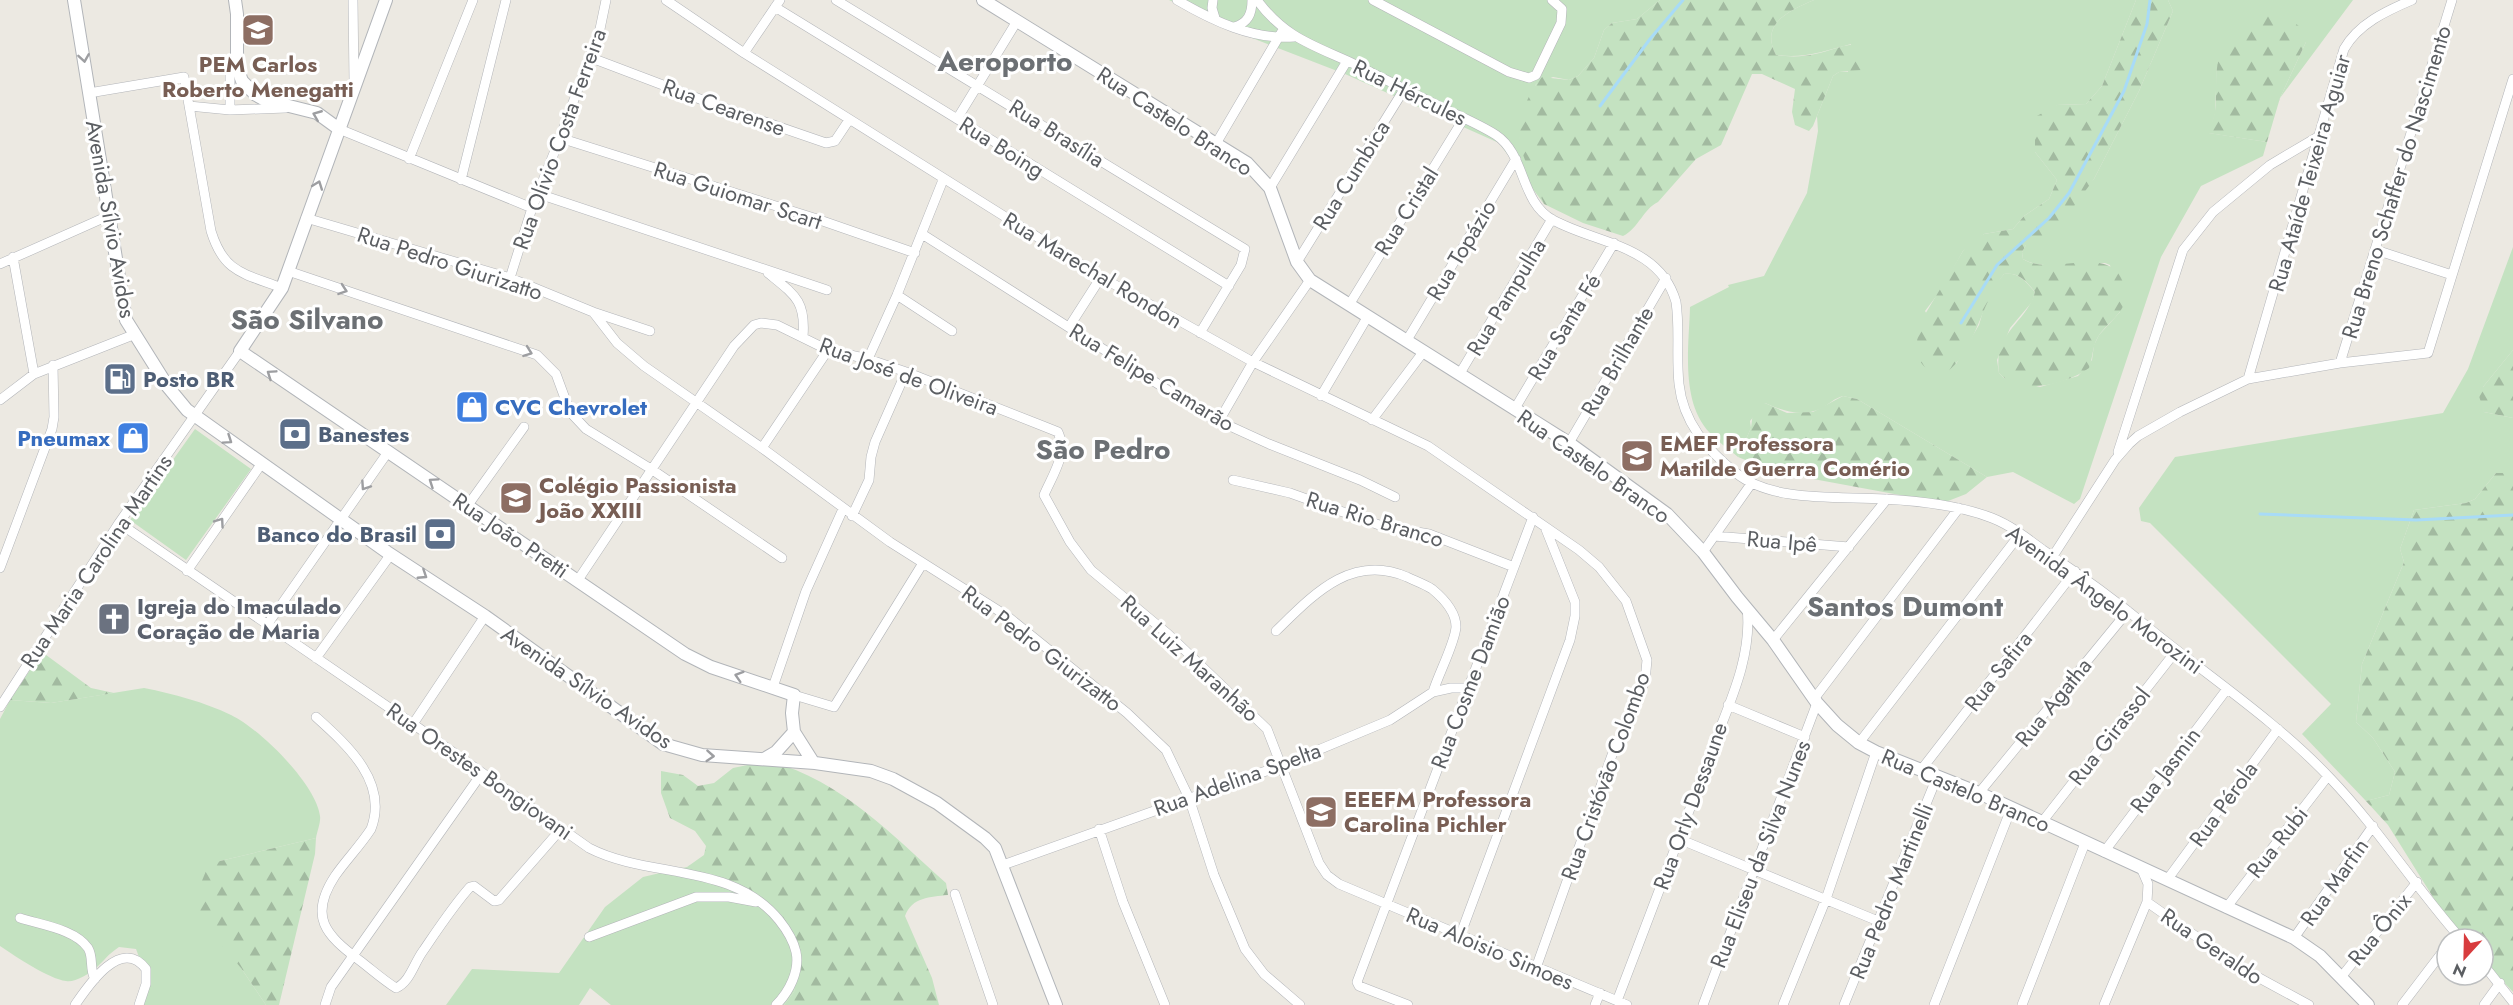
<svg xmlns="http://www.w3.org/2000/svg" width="2513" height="1005" font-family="Jost,sans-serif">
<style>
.green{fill:#c4e2c1}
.forest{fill:url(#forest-firs)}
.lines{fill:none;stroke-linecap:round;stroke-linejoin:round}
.stream{stroke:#a8dbf7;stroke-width:3}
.street-casing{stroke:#b3b5b9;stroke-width:10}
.secondary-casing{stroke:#b2b5b9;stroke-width:14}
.street{stroke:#fff;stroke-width:9}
.secondary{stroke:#fff;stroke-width:12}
.oneway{stroke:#9d9ea1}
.labels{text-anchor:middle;stroke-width:6;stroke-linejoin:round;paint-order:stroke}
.education-label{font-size:22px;font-weight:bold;fill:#785e54;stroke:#fff;text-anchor:start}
.street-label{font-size:22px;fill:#5b5e62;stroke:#fff}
.service-label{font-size:22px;font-weight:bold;fill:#4e5e75;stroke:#fff;text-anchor:start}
.shop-label{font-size:22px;font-weight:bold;fill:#366cbe;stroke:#fff;text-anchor:start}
.worship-label{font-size:22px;font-weight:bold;fill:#5b616d;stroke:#fff;text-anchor:start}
.district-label{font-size:28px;font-weight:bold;fill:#6c7074;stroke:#fff}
</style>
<defs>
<pattern id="forest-firs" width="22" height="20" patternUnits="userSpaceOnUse" patternTransform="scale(1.5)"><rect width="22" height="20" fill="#c4e2c1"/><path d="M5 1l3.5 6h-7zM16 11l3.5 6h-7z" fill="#a2baa0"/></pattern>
</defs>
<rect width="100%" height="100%" fill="#ece9e2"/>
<path class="green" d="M 1169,0 L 1660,0 L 1637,19 L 1612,23 L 1604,30 L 1594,58 L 1578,76 L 1569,80 L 1553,77 L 1536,84 L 1519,136 L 1544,204 L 1499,143 L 1345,74 L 1252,38 Z
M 1814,0 L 2136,0 L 2102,86 L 2086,104 L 2057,105 L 2035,152 L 2057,180 L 2049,199 L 2024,216 L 2013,229 L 1984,234 L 1963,251 L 1941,290 L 1925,311 L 1956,364 L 1979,325 L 1983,311 L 1994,286 L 2004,274 C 2019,272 2025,281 2035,292 L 2032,302 L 2010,328 L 1997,360 L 1999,373 L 2004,378 L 2040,387 L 2078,376 L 2092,360 L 2094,345 L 2099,335 L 2120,312 L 2110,265 L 2105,263 C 2084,264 2039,270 2023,259 L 2022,252 L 2026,245 L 2094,179 L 2139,91 L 2173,11 L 2168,0 L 2353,0 L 2280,98 L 2306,42 L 2217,67 L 2215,114 L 2209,133 L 2267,142 L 2263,156 L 2201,186 L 2161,257 L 2080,499 L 2074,504 L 2013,472 L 1987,477 L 1857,399 L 1843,396 C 1835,398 1829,404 1822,408 C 1802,418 1783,411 1765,403 L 1750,421 L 1751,428 L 1738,457 C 1729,449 1718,442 1710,433 C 1680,402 1689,346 1690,307 L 1729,287 L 1728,285 L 1764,276 L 1807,193 L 1818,131 L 1817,116 L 1833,76 L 1839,72 L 1848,72 L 1851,44 C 1825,51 1803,59 1776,55 C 1759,23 1791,10 1814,0 Z
M 2513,247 L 2513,350 L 2483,387 L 2484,412 L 2513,418 L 2513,473 L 2496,473 L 2475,499 L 2466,503 L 2414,510 L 2400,549 L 2404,562 L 2362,664 L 2356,722 L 2373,738 L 2395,772 L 2389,795 L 2366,801 L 2302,734 L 2331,704 L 2150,523 L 2141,521 L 2139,508 L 2175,457 L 2443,413 L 2468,369 Z
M 195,429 L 251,469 L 186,560 L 130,520 Z
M 144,688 C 174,694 204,702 231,715 C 260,729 316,784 320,816 C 321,822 317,832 316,838 L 220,861 L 241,968 L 266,1005 L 138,1005 C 146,985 144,969 136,949 L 119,947 C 107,955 104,961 95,969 C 89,974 74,983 66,981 C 49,979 15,956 0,946 L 0,719 L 10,700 L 51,703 Z
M 677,869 L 742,893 L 782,925 L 800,958 L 794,992 L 784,1005 L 611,1005 L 590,988 L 579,1005 L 446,1005 L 472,969 L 559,973 L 605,907 L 643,877 Z"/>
<path class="forest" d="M 1660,0 L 1814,0 C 1791,10 1759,23 1776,55 C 1788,57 1803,57 1815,54 C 1830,51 1844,44 1859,44 L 1865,50 L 1867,61 L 1862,70 L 1839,72 L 1833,76 L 1813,126 L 1809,131 L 1795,125 L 1792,112 L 1795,89 L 1762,74 L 1752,74 L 1721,145 L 1696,159 L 1658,202 C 1643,209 1639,228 1623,236 L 1583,223 L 1544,204 C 1536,185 1521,157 1519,137 C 1518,118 1529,91 1542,77 L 1569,80 L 1578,76 L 1594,58 L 1604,30 L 1612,23 L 1637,19 Z
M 2136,0 L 2168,0 L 2173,11 L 2139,91 L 2094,179 L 2045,246 L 2026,245 L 2022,252 L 2023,259 C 2049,277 2106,245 2121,278 C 2125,286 2127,292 2125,301 C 2121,316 2106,324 2098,337 C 2092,347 2093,358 2089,368 C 2067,384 2020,397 1999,373 C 1993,331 2026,324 2035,292 C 2026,281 2019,272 2004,274 C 1979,305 1977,352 1943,375 C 1938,373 1930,371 1925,367 C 1913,357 1917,334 1921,321 L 1963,251 L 1971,241 L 1984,234 L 2013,229 L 2024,216 L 2049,199 L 2057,180 L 2035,152 L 2035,117 L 2057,105 L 2086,104 L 2102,86 Z
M 2262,12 C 2274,13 2297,20 2304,32 C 2304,32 2306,41 2306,42 L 2280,98 L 2267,142 L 2208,133 C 2210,125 2214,119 2215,111 C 2217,97 2215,82 2217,68 C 2219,48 2243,18 2262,12 Z
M 2513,350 L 2513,418 L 2484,412 L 2479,396 L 2483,387 Z
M 1843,396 L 1857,399 L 1987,477 L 1966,494 L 1943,503 L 1775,472 L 1738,457 L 1751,428 L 1753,412 L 1758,405 L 1765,403 L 1787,413 L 1813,412 Z
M 2496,473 L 2513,473 L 2513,992 L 2483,960 L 2483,939 L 2463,939 L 2451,926 L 2388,825 L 2366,801 L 2389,795 L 2395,772 L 2373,738 L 2356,722 L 2362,664 L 2404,562 L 2400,549 L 2414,510 L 2466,503 L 2475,499 Z
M 42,652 L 91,688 L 114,693 L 51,703 L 10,700 Z
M 767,761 C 838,777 893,836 946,883 L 948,895 C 930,897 912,897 905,916 L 932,978 L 939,1005 L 784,1005 L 794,992 L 800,958 L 782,925 L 742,893 L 677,869 L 687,867 L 704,855 L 706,846 L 695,831 L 670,818 L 661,793 L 661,771 L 683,775 L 698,786 L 714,783 L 733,768 Z
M 316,838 L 315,854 L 279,1005 L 266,1005 L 241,968 L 203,923 L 197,906 L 199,888 L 206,871 L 220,861 Z"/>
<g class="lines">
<path class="stream" d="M 1600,106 L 1650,39 L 1683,0
M 1961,323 L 1997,265 L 2049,218 L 2069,193 L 2124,91 L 2147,24 L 2150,0
M 2260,514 L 2416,520 L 2513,515"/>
<g class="street-casing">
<path id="street" d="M 353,0 L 354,82
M 666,0 L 744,53 L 1101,277 L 1253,362 L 1428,446 L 1579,550 L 1599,567 L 1626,601 L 1647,660 L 1645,681 L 1612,755 L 1536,968
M 836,0 L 1245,249 L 1241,265 L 1200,333
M 1177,0 C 1213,21 1253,40 1294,37
M 1213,0 L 1212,8 L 1215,18
M 1257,0 C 1285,38 1313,45 1354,64 C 1386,80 1419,96 1451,112 C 1466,119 1482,126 1496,135 C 1526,155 1520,202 1553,220 C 1597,244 1660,245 1676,302 C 1680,329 1676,356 1679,384 C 1683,422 1707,450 1736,473 C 1773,503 1839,496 1885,499 C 1920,501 1959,505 1992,518 C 2010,525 2027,538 2043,550 C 2079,574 2115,600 2149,628 C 2209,677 2276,721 2330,778 C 2378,828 2415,887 2461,939
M 1373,0 L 1509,72 L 1529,78 L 1536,75 L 1561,23 L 1562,9 L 1552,0
M 775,7 L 1229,286
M 1234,27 C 1248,23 1252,14 1252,0
M 744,53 L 780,0
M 589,57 L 713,104 L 826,143 L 835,141 L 849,120
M 89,93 L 184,77 L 211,231 C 224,273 243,273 282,288
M 189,106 L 230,110 L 286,108
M 230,110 L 230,69 L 237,57
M 957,119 L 1017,21
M 339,129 L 532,208
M 560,138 L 814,218 L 915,253
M 1217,142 L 1284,28
M 409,159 L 473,0
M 461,180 L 506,0
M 1270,188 L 1347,61
M 539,194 L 827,290
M 306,218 L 510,278 L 593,312 L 617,343 L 644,366 L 762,448 L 890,542 L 1007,616 L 1127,713 L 1166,750 L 1189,798 L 1214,875 L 1245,949 L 1264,974 L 1300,1005
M 922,234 L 1210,417 L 1269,444 L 1360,480 L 1395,497
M 2376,250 L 2452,275
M 13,257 L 34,374
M 1297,262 L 1405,88
M 0,264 L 108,216
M 288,271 L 537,355 L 556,374 L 570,412 L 586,429 L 651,469 L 782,558
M 768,273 C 795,295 806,301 803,337
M 510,278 L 532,208 L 560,138 L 600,29 L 606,0
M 897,295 L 952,331
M 1349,305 L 1464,118
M 593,312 L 650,331
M 1069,327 L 1101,277
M 1407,340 L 1516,159
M 868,359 L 897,295 L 943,180
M 2340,363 L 2452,0
M 1459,375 L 1552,219
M 2248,379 L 2344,49 C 2358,24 2386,11 2412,0
M 1321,396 L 1368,316
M 0,400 L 34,374 L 133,335
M 1514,410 L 1614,243
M 1372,420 L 1424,351
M 1219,421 L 1253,362 L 1310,280
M 1569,443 L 1666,278
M 762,448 L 828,350
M 2118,452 L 2183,250 L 2213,212 L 2270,165 L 2319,136
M 1233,480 L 1290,493 L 1382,526 L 1429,534 L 1514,567
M 468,505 L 524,427
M 852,516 L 869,480 L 871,457 L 875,442 L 906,372
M 119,523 L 413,724 L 589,848 C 649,879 732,862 779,920 C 787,930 793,939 796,952 C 800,971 789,992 776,1005
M 1714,536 L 1849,547
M 1703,552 L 1751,484
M 2053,556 L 2115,460 L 2129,444 L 2138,436 L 2180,412 L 2248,379 L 2340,363 L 2428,353 L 2513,79
M 0,568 L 52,429 L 54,417 L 53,365
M 187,571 L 262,463
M 578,580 L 734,346 L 754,325 L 761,323 L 777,325 L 828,350 L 868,359 L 906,372 L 1043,426 L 1058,432 C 1068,454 1053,474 1044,495 L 1070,542 L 1091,570 L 1168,634 L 1267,729 L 1319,863 L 1327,875 L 1339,884 L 1627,1005
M 267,625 L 388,452
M 1276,631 C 1313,595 1351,553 1407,577 C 1415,581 1424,584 1432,589 C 1443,598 1456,611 1456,627 C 1455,643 1438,675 1433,692
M 1773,640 L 1887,499
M 316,658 L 391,554
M 773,687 L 806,591 L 843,509
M 794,695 L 834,707 L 923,563
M 1814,699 L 1959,508
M 1728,705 L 1805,737
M 0,707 L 119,523 L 240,351
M 316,717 C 347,745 389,782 371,829 C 360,846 346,860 335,876 C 308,917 326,935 359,960 C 371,969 383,980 396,988 C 410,982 414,963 423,951 C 438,929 453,906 470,887 L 474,886 L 494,901 L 499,900 L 561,829
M 413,724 L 485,616
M 1859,743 L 2020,534
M 1921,770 L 2075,571
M 1979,793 L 2128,611
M 2042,822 L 2176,651
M 1099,829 L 1123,902 L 1165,1005
M 1679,839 L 1878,921
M 2104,852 L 2227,689
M 1003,865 L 1280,766 L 1390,720 L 1433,692 L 1451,688 L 1467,688
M 2167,880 L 2278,729
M 955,894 L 993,1005
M 2147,902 L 2241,968 L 2309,1005
M 2226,908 L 2328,776
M 20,918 C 41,925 75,929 88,948 C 94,958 89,969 95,979
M 1460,936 L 1570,640 L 1575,616 L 1575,602 L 1545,527
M 589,937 L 696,897 L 729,897 L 756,902
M 2294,938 L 2373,826
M 2483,964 L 2513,1002
M 2342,976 L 2417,882
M 1617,1001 C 1648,920 1679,839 1709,757 C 1726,710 1753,659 1747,608
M 75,1005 C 88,986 121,936 146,969 L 146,984 L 139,1005
M 325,1005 L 331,987 L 482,773
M 1408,1005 L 1359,986 L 1357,982 L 1533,517
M 1595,1005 L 1600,993
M 1703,1005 L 1817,703
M 1783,1005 L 1826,899 L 1876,752
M 1844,1005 L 1937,777
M 1934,1005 L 2011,809
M 2022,1005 L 2085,843
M 2104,1005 L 2147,902 L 2148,884 L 2142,870
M 2402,1005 L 2447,946
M 2484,1005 L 2500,983"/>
</g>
<g class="secondary-casing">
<path id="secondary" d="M 74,0 L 126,320 L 168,387 L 187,410 L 387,552 L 485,616 L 663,744 L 702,755 L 815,763 L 871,771 L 893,779 L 937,803 L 985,838 L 995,848 L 1056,1005
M 235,0 L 237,14 L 237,67 L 242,81 L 256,95 L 265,100 L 317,113 L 339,129
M 386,0 L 282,288 L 240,351 L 685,654 L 711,667 L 794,695 L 792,713 L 794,732 L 776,752 L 764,759
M 983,0 L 1247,163 L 1270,188 L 1297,262 L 1310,280 L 1569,443 L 1667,514 L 1703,552 L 1737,597 L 1773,640 L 1817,703 L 1837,725 L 1859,743 L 1876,752 L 1979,793 L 2294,938 L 2320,956 L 2368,1005
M 794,732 L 813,762"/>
</g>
<use href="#street" class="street"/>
<use href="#secondary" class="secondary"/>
</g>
<defs><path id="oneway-chevron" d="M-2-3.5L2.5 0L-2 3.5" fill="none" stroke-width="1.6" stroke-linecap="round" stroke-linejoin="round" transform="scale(1.5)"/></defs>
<g class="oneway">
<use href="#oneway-chevron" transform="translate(84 58) rotate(81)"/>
<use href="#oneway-chevron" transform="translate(317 115) rotate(-158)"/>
<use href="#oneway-chevron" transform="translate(318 185) rotate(-70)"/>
<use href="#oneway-chevron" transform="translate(343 290) rotate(19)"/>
<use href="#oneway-chevron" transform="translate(528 352) rotate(20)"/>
<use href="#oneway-chevron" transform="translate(271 374) rotate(-146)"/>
<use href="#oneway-chevron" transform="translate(228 440) rotate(34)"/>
<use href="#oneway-chevron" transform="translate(433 482) rotate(-146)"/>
<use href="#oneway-chevron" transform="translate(365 486) rotate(124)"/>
<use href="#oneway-chevron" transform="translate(220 522) rotate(-55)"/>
<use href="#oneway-chevron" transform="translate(423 575) rotate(33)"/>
<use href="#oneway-chevron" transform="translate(739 676) rotate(-163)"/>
<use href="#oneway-chevron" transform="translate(710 756) rotate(4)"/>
</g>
<defs>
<g id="school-square" transform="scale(1.725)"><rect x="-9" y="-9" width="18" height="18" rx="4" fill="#8d6e63" stroke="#fff"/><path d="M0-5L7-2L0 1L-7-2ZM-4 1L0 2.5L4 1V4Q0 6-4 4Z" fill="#fff"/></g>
<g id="fuel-square" transform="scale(1.725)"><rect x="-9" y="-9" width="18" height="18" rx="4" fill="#5c6f8a" stroke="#fff"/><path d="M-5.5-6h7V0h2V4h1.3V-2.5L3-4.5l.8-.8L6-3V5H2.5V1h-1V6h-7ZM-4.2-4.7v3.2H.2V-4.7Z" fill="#fff"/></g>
<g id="shop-square" transform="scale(1.725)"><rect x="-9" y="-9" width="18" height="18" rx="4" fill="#3f7fe0" stroke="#fff"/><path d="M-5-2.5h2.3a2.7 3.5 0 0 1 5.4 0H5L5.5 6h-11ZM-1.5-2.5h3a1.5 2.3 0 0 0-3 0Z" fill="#fff"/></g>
<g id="bank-square" transform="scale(1.725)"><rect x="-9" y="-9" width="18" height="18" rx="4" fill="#5c6f8a" stroke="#fff"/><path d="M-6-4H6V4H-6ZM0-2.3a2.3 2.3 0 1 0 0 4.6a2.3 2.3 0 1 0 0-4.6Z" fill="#fff"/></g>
<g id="church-square" transform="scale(1.725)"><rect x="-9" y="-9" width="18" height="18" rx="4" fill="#6b7280" stroke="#fff"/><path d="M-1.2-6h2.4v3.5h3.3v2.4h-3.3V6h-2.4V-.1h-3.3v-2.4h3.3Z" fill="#fff"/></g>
</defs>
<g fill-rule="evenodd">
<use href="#school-square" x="258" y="30"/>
<use href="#fuel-square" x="120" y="379"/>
<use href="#shop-square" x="472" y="407"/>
<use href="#bank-square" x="295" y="434"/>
<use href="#shop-square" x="133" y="438"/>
<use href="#school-square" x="1637" y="456"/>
<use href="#school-square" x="516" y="498"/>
<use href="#bank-square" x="440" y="534"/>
<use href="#church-square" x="114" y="619"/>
<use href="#school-square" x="1321" y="812"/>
</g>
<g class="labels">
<g class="education-label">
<text x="258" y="72" text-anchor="middle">PEM Carlos<tspan x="258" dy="25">Roberto Menegatti</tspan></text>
<text x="1660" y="451">EMEF Professora<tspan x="1660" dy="25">Matilde Guerra Comério</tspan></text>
<text x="539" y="493">Colégio Passionista<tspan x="539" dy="25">João XXIII</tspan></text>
<text x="1344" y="807">EEEFM Professora<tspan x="1344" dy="25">Carolina Pichler</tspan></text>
</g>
<g class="street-label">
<text transform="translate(1410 92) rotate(26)" y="8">Rua Hércules</text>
<text transform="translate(724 107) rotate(20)" y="8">Rua Cearense</text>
<text transform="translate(1175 121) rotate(33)" y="8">Rua Castelo Branco</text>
<text transform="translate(1057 133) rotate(32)" y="8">Rua Brasília</text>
<text transform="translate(559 139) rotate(-70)" y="8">Rua Olívio Costa Ferreira</text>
<text transform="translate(1002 147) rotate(32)" y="8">Rua Boing</text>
<text transform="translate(2309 173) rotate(-74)" y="8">Rua Ataíde Teixeira Aguiar</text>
<text transform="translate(1351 175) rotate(-58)" y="8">Rua Cumbica</text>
<text transform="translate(2396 182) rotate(-73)" y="8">Rua Breno Schaffer do Nascimento</text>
<text transform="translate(738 195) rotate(18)" y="8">Rua Guiomar Scart</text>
<text transform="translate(1406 211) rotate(-58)" y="8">Rua Cristal</text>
<text transform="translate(111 219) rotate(80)" y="8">Avenida Sílvio Avidos</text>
<text transform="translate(1461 250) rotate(-59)" y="8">Rua Topázio</text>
<text transform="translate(450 263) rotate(18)" y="8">Rua Pedro Giurizatto</text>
<text transform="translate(1093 270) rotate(31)" y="8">Rua Marechal Rondon</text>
<text transform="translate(1506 297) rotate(-59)" y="8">Rua Pampulha</text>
<text transform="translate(1564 327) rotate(-59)" y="8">Rua Santa Fé</text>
<text transform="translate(1617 361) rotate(-60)" y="8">Rua Brilhante</text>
<text transform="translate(909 376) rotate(20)" y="8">Rua José de Oliveira</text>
<text transform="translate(1152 377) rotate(31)" y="8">Rua Felipe Camarão</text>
<text transform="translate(1594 466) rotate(35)" y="8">Rua Castelo Branco</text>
<text transform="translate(1375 519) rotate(17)" y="8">Rua Rio Branco</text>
<text transform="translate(511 535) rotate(34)" y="8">Rua João Pretti</text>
<text transform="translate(1782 541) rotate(5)" y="8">Rua Ipê</text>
<text transform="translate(96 561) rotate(-56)" y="8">Rua Maria Carolina Martins</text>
<text transform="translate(2105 599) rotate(36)" y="8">Avenida Ângelo Morozini</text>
<text transform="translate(1042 648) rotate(37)" y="8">Rua Pedro Giurizatto</text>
<text transform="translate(1190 658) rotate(42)" y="8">Rua Luiz Maranhão</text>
<text transform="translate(1998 671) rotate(-52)" y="8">Rua Safira</text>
<text transform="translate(1470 682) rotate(-69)" y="8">Rua Cosme Damião</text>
<text transform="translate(587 687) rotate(34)" y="8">Avenida Sílvio Avidos</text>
<text transform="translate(2053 702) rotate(-51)" y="8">Rua Agatha</text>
<text transform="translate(2109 736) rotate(-52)" y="8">Rua Girassol</text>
<text transform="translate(2165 770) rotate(-53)" y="8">Rua Jasmin</text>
<text transform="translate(480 771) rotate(35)" y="8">Rua Orestes Bongiovani</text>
<text transform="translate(1605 776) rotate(-70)" y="8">Rua Cristóvão Colombo</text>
<text transform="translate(1237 779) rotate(-20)" y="8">Rua Adelina Spelta</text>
<text transform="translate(1966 790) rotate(23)" y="8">Rua Castelo Branco</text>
<text transform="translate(2223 804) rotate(-54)" y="8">Rua Pérola</text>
<text transform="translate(1690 806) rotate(-70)" y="8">Rua Orly Dessaune</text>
<text transform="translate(2277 842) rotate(-52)" y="8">Rua Rubi</text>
<text transform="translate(1760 854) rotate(-69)" y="8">Rua Eliseu da Silva Nunes</text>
<text transform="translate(2334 882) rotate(-55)" y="8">Rua Marfin</text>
<text transform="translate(1891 891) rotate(-68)" y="8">Rua Pedro Martinelli</text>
<text transform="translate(2379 929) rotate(-51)" y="8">Rua Ônix</text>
<text transform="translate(2212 946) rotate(34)" y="8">Rua Geraldo</text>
<text transform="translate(1490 948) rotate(23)" y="8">Rua Aloisio Simoes</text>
</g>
<g class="service-label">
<text x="143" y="387">Posto BR</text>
<text x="318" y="442">Banestes</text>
<text x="417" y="542" text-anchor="end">Banco do Brasil</text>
</g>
<g class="shop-label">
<text x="495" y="415">CVC Chevrolet</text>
<text x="110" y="446" text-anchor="end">Pneumax</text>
</g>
<g class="worship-label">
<text x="137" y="614">Igreja do Imaculado<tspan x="137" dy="25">Coração de Maria</tspan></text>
</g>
<g class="district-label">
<text x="1005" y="71">Aeroporto</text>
<text x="307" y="329">São Silvano</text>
<text x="1103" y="459">São Pedro</text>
<text x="1905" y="616">Santos Dumont</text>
</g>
</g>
<g transform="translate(2465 957) rotate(202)"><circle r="28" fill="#ffffff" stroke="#bdbfc0" stroke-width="1.5"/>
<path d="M0-4.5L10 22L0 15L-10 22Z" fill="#d83c3e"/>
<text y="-9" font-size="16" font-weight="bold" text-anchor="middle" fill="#5b5e62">N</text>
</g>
</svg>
